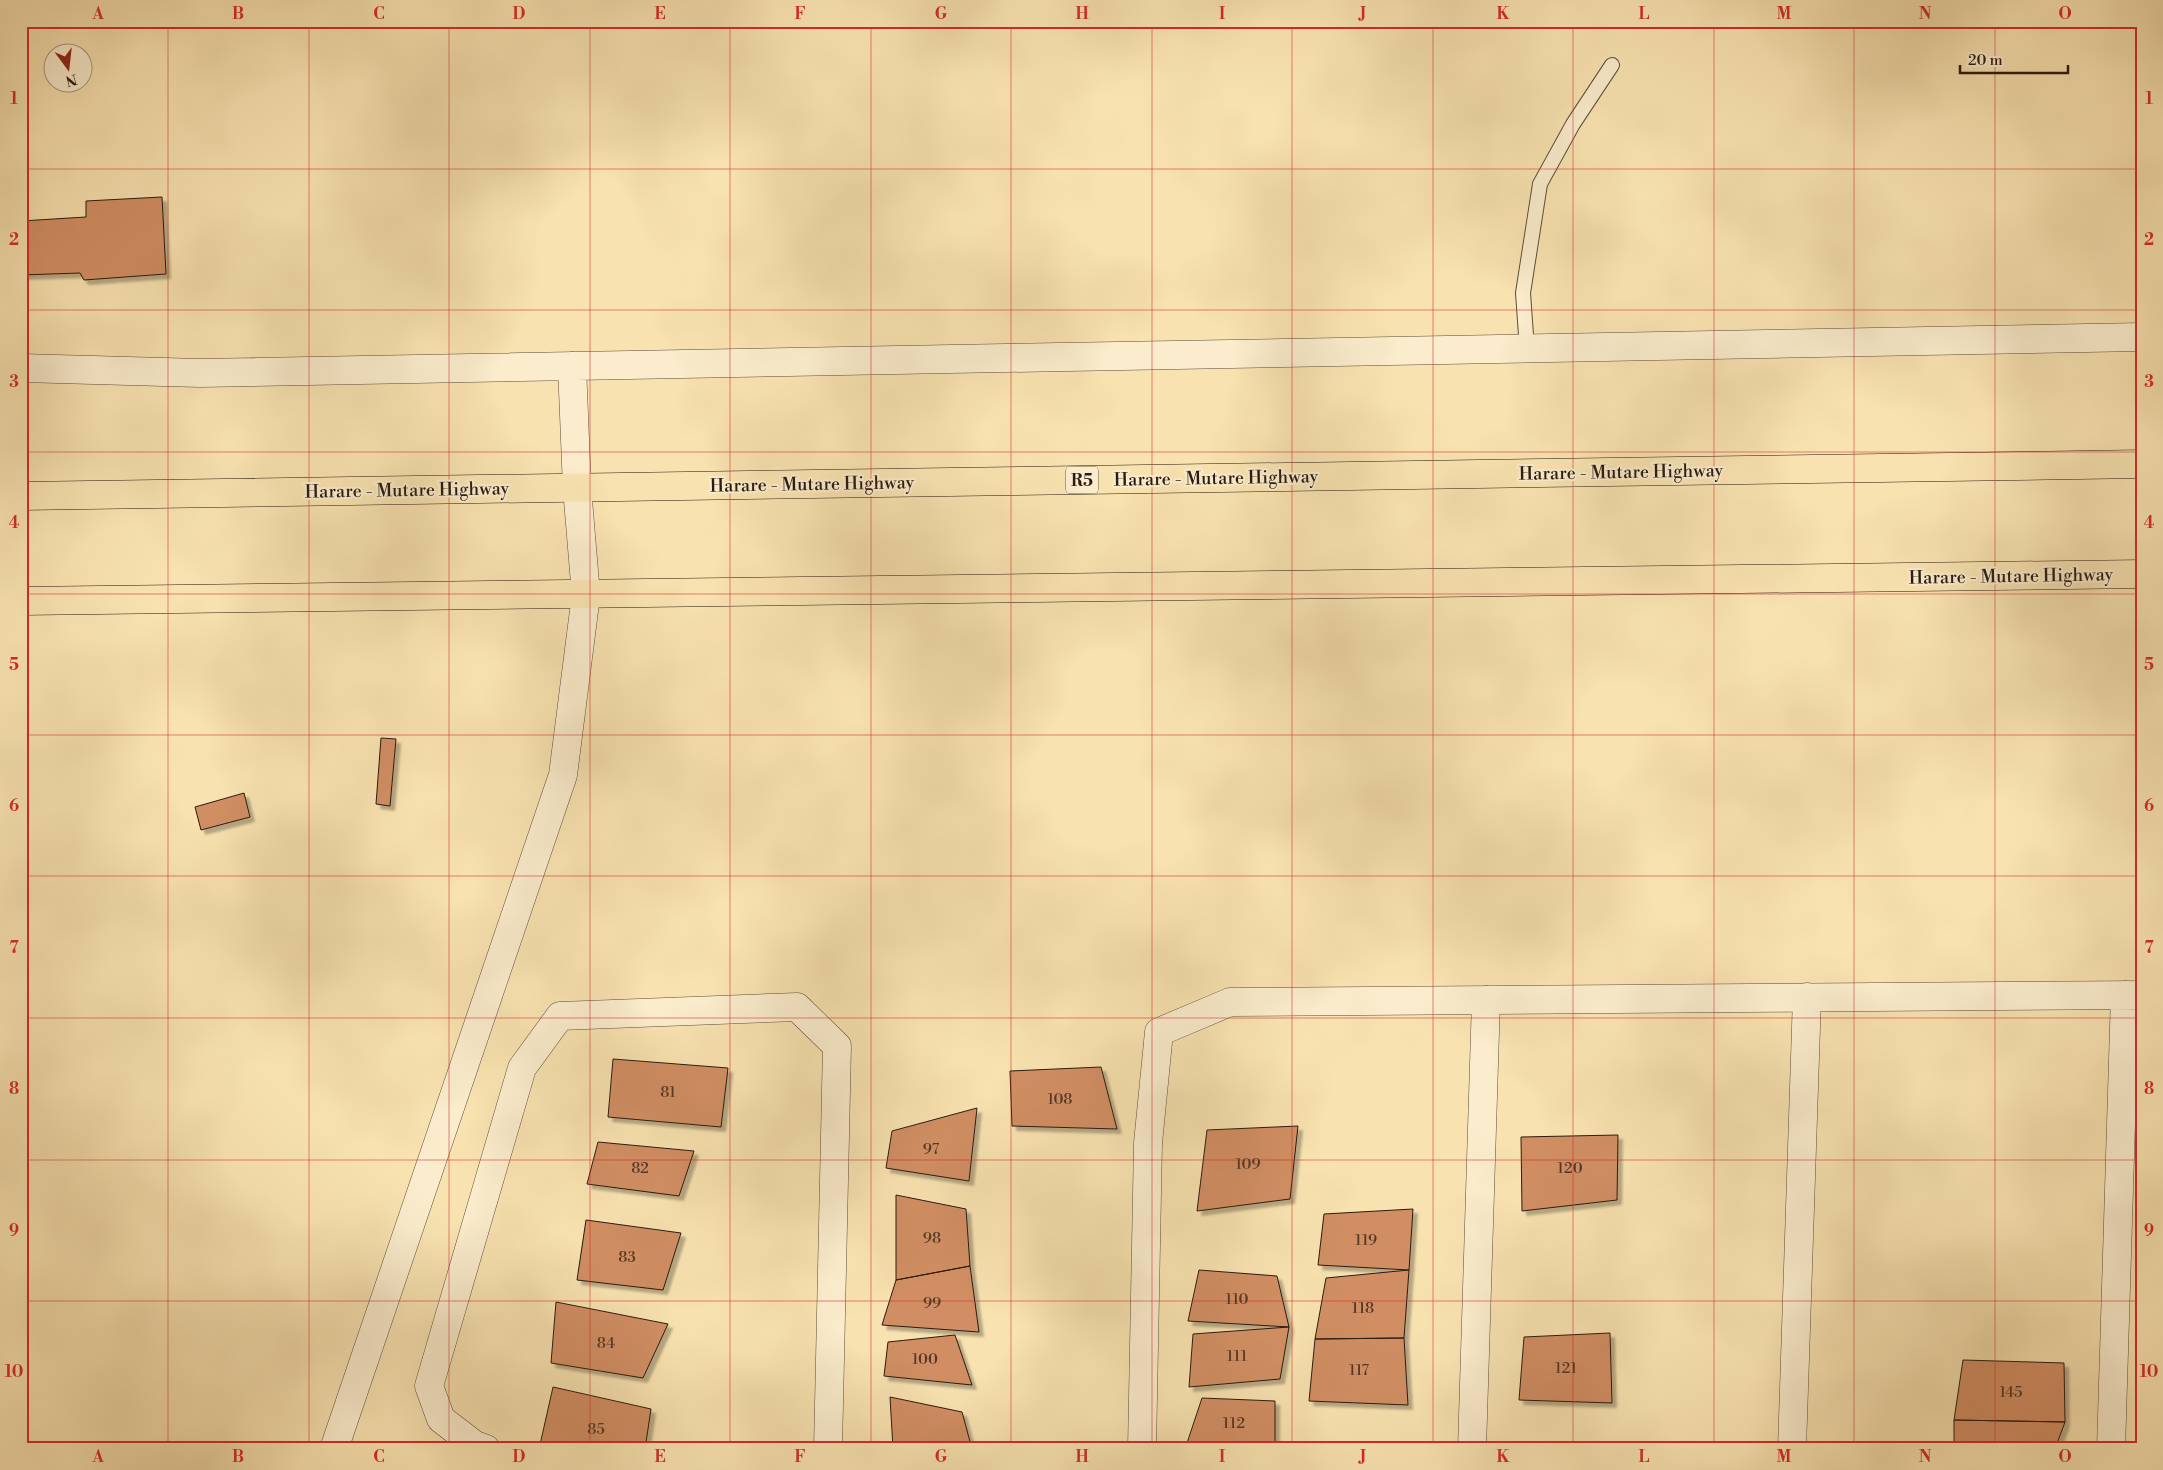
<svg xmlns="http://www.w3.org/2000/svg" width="2163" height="1470" font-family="'Libre Bodoni',serif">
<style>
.building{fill:#d18e64;stroke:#2a1a11;filter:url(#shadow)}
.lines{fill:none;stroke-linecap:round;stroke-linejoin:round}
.service-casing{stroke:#5e4c39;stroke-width:16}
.minor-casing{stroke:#5e4c39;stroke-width:29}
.trunk-casing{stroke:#2a1a11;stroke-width:29}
.service{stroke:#faeccc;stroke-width:14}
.minor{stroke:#faeccc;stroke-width:28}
.trunk{stroke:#f8e2b0;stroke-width:28}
.grid{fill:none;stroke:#d62828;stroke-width:1;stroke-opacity:0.55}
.labels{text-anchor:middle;stroke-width:4;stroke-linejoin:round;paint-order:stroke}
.number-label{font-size:15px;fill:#543726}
.shield{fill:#faeccc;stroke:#685949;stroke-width:1}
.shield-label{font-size:16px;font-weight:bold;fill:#2a1a11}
.street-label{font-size:18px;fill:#2a1a11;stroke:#faeccc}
.neatline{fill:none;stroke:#d62828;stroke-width:2}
.grid-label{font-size:16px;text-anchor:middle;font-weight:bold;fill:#d62828}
</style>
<defs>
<filter id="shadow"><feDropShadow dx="4.5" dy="4.5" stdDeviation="1" flood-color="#0004"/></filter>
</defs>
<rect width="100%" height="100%" fill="#f8e2b0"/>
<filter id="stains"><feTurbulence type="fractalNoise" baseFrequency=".004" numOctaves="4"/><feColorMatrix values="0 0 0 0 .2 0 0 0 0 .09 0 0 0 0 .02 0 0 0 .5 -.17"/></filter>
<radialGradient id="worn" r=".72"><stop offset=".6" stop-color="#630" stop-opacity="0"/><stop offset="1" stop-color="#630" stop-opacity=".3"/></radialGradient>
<path class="building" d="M 162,197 L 166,274 L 84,280 L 80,273 L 21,275 L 21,221 L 86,217 L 86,201 Z
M 381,738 L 396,739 L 390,806 L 376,804 Z
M 244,793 L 250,817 L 201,830 L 195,807 Z
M 613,1059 L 728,1068 L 721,1127 L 608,1117 Z
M 1101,1067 L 1117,1129 L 1012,1126 L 1010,1071 Z
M 977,1108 L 969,1181 L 886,1168 L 892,1131 Z
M 1298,1126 L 1290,1199 L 1197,1211 L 1207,1130 Z
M 1618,1135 L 1617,1200 L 1522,1211 L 1521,1137 Z
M 598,1142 L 694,1151 L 679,1196 L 587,1184 Z
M 896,1195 L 966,1209 L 970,1266 L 896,1280 Z
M 1413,1209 L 1409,1270 L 1318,1265 L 1324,1214 Z
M 586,1220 L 681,1233 L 663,1290 L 577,1280 Z
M 970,1266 L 979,1332 L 882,1325 L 896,1280 Z
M 1199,1270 L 1277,1276 L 1289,1327 L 1188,1321 Z
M 1409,1270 L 1404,1338 L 1315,1339 L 1326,1278 Z
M 556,1302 L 668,1324 L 643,1378 L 551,1363 Z
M 1289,1327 L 1280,1379 L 1189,1387 L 1193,1334 Z
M 1610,1333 L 1612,1403 L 1519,1400 L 1524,1337 Z
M 955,1335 L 972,1385 L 884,1376 L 888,1342 Z
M 1404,1338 L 1408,1405 L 1309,1401 L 1315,1339 Z
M 1963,1360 L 2064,1363 L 2065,1422 L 1954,1420 Z
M 553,1387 L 651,1409 L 645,1449 L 539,1449 Z
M 890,1397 L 962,1412 L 972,1449 L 893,1449 Z
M 1202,1398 L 1275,1401 L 1275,1445 L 1245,1449 L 1185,1449 Z
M 1954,1420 L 2065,1422 L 2055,1449 L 1954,1449 Z"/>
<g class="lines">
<g class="service-casing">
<path id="service" d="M 1527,349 L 1523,293 L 1540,184 L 1573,124 L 1612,65"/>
</g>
<g class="minor-casing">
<path id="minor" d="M 21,368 L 200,373 L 2142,337
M 334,1449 L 563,775 L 586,595 L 577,488 L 572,366
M 486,1449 L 475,1445 L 441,1419 L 429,1386 L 522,1068 L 560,1016 L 797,1007 L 837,1046 L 828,1449
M 1142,1449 L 1148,1143 L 1159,1032 L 1230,1002 L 2142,995
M 1472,1449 L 1486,1000
M 1792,1449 L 1807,997
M 2111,1449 L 2125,995"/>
</g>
<g class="trunk-casing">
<path id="trunk" d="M 21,496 L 2142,464
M 21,601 L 2142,574"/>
</g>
<use href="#service" class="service"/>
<use href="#minor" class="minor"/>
<use href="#trunk" class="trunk"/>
</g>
<path class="grid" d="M 168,21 L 168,1449M 309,21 L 309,1449M 449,21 L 449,1449M 590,21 L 590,1449M 730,21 L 730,1449M 871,21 L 871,1449M 1011,21 L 1011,1449M 1152,21 L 1152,1449M 1292,21 L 1292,1449M 1433,21 L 1433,1449M 1573,21 L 1573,1449M 1714,21 L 1714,1449M 1854,21 L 1854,1449M 1995,21 L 1995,1449M 21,169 L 2142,169M 21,310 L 2142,310M 21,452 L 2142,452M 21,594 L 2142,594M 21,735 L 2142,735M 21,876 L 2142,876M 21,1018 L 2142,1018M 21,1160 L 2142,1160M 21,1301 L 2142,1301"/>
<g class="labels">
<g class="number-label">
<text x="668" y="1097">81</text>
<text x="1060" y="1104">108</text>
<text x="931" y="1154">97</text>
<text x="1248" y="1169">109</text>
<text x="640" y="1173">82</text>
<text x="1570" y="1173">120</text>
<text x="932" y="1243">98</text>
<text x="1366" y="1245">119</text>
<text x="627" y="1262">83</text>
<text x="1237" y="1304">110</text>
<text x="932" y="1308">99</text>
<text x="1363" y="1313">118</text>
<text x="606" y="1348">84</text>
<text x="1237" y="1361">111</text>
<text x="925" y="1364">100</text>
<text x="1566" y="1373">121</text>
<text x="1359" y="1375">117</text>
<text x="2011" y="1397">145</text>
<text x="1234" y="1428">112</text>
<text x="596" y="1434">85</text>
</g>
<rect class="shield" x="1066" y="466.5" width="32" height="27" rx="4"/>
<g class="shield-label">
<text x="1082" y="486">R5</text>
</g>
<g class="street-label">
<text transform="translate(1621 472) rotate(-1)" y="6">Harare - Mutare Highway</text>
<text transform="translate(1216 478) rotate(-1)" y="6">Harare - Mutare Highway</text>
<text transform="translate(812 484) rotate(-1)" y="6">Harare - Mutare Highway</text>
<text transform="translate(407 490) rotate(-1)" y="6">Harare - Mutare Highway</text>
<text transform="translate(2011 576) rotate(-1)" y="6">Harare - Mutare Highway</text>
</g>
</g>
<rect width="2163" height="1470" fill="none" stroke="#f8e2b0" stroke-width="55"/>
<g transform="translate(68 68) rotate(165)"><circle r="24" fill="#faeccc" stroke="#a79881"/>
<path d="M0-4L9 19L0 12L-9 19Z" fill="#8f2418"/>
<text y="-8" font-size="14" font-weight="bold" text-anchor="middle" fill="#2a1a11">N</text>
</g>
<path d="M1960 65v8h108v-8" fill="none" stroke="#2a1a11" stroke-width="2.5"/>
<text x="1968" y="65" font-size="15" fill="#2a1a11" stroke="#faeccc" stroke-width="4" paint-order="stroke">20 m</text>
<rect x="28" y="28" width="2108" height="1414" class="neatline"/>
<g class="grid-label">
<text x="98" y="19">A</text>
<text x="238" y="19">B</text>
<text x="379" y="19">C</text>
<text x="519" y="19">D</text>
<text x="660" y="19">E</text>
<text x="800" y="19">F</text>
<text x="941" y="19">G</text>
<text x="1082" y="19">H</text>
<text x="1222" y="19">I</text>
<text x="1363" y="19">J</text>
<text x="1503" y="19">K</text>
<text x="1644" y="19">L</text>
<text x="1784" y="19">M</text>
<text x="1925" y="19">N</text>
<text x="2065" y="19">O</text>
<text x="14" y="104">1</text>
<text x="2149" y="104">1</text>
<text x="14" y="245">2</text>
<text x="2149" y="245">2</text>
<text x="14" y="387">3</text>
<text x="2149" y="387">3</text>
<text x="14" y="528">4</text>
<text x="2149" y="528">4</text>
<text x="14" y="670">5</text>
<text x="2149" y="670">5</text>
<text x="14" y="811">6</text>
<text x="2149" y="811">6</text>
<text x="14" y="953">7</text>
<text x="2149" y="953">7</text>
<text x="14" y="1094">8</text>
<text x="2149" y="1094">8</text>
<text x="14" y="1236">9</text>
<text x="2149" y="1236">9</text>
<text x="14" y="1377">10</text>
<text x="2149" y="1377">10</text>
<text x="98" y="1462">A</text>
<text x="238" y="1462">B</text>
<text x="379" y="1462">C</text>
<text x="519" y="1462">D</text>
<text x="660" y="1462">E</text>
<text x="800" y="1462">F</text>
<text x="941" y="1462">G</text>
<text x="1082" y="1462">H</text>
<text x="1222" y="1462">I</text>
<text x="1363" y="1462">J</text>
<text x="1503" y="1462">K</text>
<text x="1644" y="1462">L</text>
<text x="1784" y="1462">M</text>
<text x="1925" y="1462">N</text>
<text x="2065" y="1462">O</text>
</g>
<rect width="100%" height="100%" filter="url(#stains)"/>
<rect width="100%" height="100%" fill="url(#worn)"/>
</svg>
